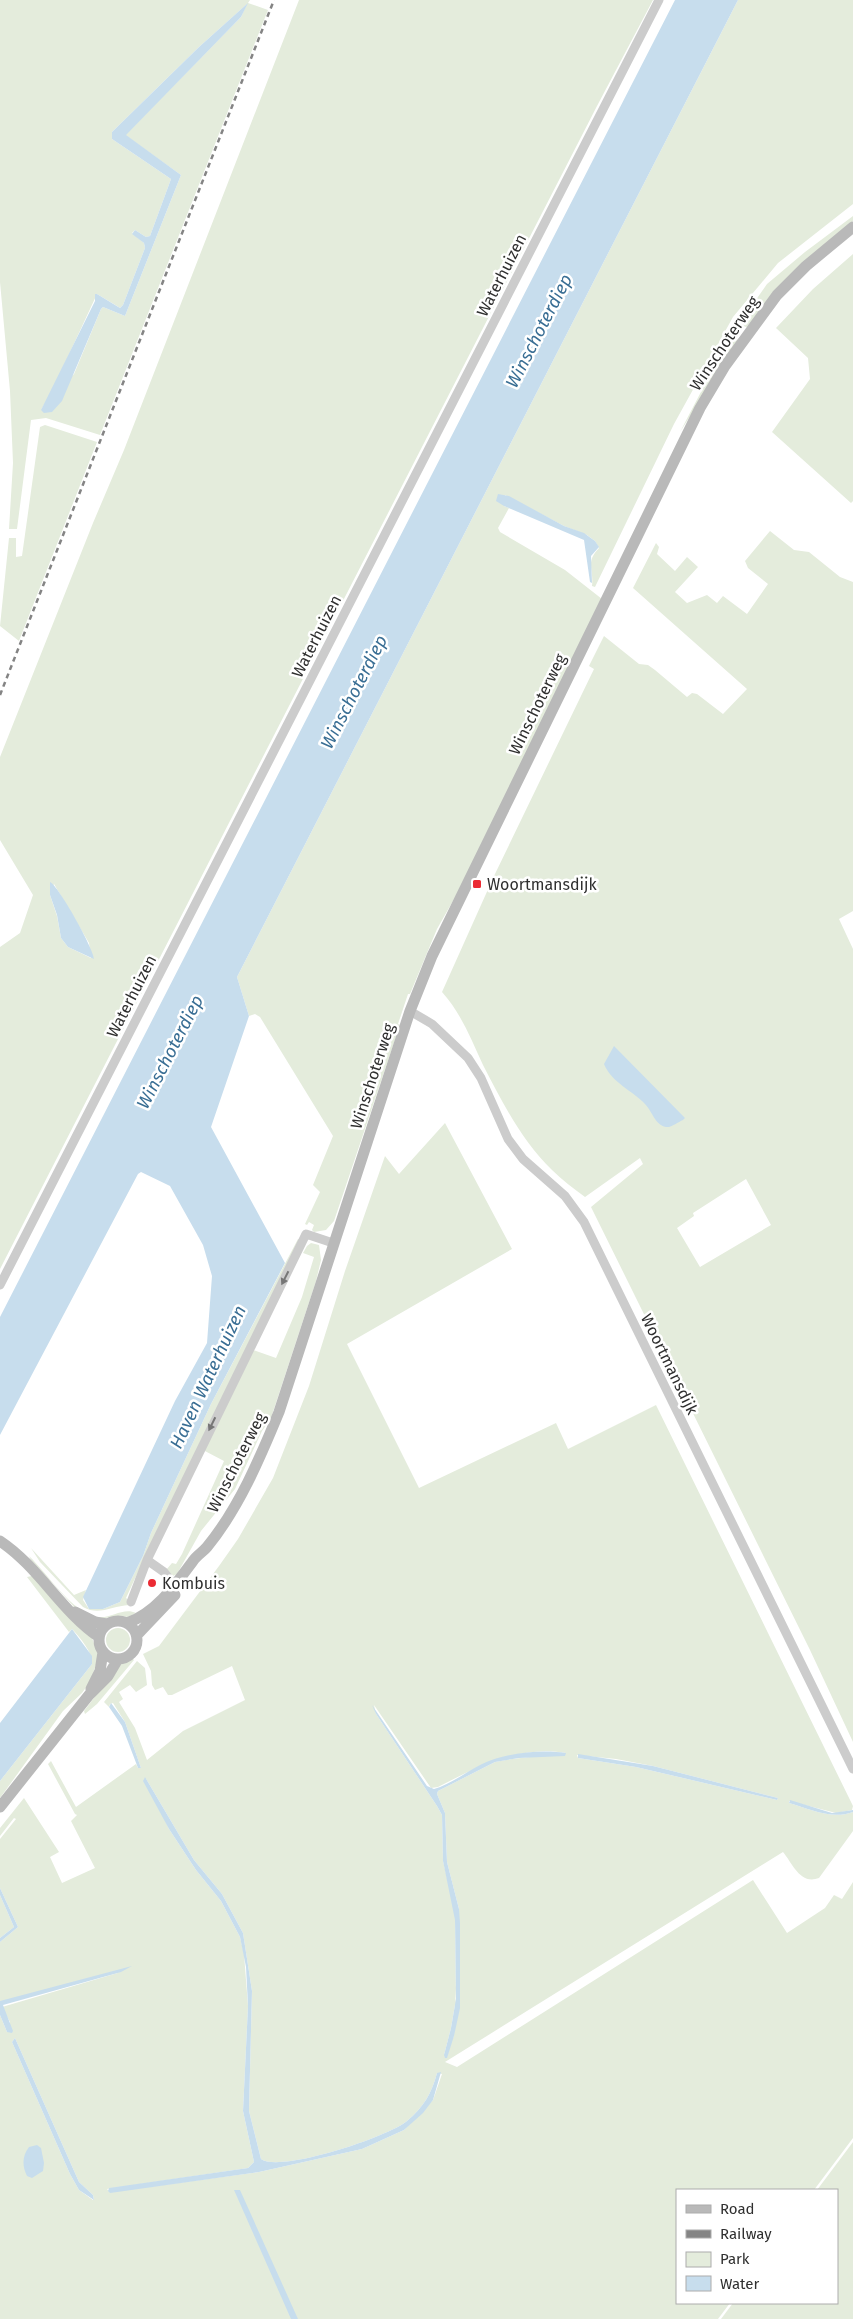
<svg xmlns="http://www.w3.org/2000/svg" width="853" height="2319" font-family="'Fira Sans',sans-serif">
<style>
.green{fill:#e4ecdc;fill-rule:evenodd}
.water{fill:#c7dded}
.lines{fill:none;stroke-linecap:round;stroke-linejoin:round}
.street{stroke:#ccc;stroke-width:9}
.secondary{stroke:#b9b9b9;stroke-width:11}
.rail{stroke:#848484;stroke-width:2.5;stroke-dasharray:5 4;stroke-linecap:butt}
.oneway{fill:#767676}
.poi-dot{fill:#eb2b34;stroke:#fff;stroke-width:2}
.labels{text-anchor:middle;stroke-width:5;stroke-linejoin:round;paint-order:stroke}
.street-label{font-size:16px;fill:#2f2f2f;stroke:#fff}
.poi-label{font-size:16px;fill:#2f2f2f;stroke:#fff;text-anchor:start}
.water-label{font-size:18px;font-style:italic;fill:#396e94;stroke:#fff}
</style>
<rect width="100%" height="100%" fill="#fff"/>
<path class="green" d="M 0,0 L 250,0 L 248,3 L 268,10 L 100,435 L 46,418 L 31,420 L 17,529 L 9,529 L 13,463 L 10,391 L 0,282 ZM 247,4 L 241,17 L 125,135 L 181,175 L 125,316 L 103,307 L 101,309 L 74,374 L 41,410 L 52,391 L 97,294 L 117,306 L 120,308 L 123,305 L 145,248 L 144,243 L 132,233 L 135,230 L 146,237 L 150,236 L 171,179 L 112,139 L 112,132 L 199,47 Z
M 299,0 L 653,0 L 597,106 L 0,1269 L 0,947 L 20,933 L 33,895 L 0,840 L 0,757 L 93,523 L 124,450 ZM 54,884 L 89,943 L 91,958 L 68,947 L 61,938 L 57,916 L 50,895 Z
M 738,0 L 853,0 L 853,204 L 778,263 L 733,317 L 674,424 L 595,587 L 592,586 C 594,568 585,563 599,548 L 595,541 L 587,535 L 564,526 L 505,495 L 504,506 L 509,508 L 498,528 L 500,532 L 565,570 L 602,599 L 471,869 L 437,929 L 410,994 L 408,994 L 398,1024 L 400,1025 L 334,1221 L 326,1230 L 314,1232 L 312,1230 L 314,1225 L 309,1222 L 307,1225 L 305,1224 L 320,1192 L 313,1185 L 333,1136 L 260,1017 L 255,1014 L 249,1016 L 237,977 Z
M 853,216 L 853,221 L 815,254 L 747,327 L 741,326 L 740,323 L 767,284 L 805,252 Z
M 853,254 L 853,501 L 851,503 L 772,432 L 810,379 L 808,358 L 776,328 L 813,289 Z
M 739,339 L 680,432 L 726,344 Z
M 45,425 L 97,442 L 19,641 L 0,626 L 9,538 L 16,538 L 16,557 L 22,556 L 40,427 Z
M 770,531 L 794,550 L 809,552 L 840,577 L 853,582 L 853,911 L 839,919 L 853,949 L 853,1742 L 810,1650 L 591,1207 L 643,1164 L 640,1158 L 585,1197 C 574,1189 562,1180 552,1170 C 522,1141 502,1102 483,1065 C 471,1039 461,1013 442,992 L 494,876 L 594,669 L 589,666 L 604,636 L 639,664 L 648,665 L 655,670 L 687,697 L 692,693 L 697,694 L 723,714 L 747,689 L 633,588 L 656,543 L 659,547 L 657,554 L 675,571 L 687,557 L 698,567 L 675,592 L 687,603 L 707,595 L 717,603 L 723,596 L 747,614 L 768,584 L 748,568 L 745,561 ZM 746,1179 L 771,1225 L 700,1267 L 677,1228 L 694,1216 L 693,1213 Z
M 445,1123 L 512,1249 L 347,1344 L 419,1488 L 556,1423 L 568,1449 L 656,1405 L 853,1806 L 852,1810 L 836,1813 L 789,1801 L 789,1803 C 810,1809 831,1820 853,1812 L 853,1831 L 819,1878 C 800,1885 793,1864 783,1852 L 445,2062 L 457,2067 L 753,1880 L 787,1933 L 825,1908 L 834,1895 L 842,1899 L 853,1882 L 853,2138 L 814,2190 L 677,2190 L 677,2303 L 730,2303 L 718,2319 L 0,2319 L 0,2015 L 7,2032 L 10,2022 L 2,2007 L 121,1972 L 0,2002 L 0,1942 L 18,1927 L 0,1888 L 0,1839 L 16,1819 L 14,1818 L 0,1836 L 0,1828 L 24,1798 L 59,1852 L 50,1857 L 62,1883 L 95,1868 L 71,1821 L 77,1815 L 75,1814 L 48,1764 L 51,1761 L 76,1807 L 136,1764 L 138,1768 L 141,1768 L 125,1722 L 113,1703 L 110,1704 L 109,1707 L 104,1702 L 137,1661 L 145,1668 L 147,1685 L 136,1692 L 130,1685 L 119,1692 L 123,1699 L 119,1702 L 135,1728 L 147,1760 L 183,1731 L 245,1700 L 232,1666 L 172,1695 L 168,1695 L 163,1687 L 155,1690 L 152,1685 L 151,1671 L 143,1654 L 159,1646 L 219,1566 L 238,1539 L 273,1478 L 309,1386 L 345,1271 L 385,1156 L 399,1174 ZM 374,1705 L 431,1788 L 438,1787 C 477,1767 519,1745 566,1753 L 512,1759 L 495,1762 L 438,1791 L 437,1794 L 445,1813 L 447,1862 L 459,1909 L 454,2036 L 444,2055 L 451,2028 L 456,1999 L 455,1912 L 443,1861 L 442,1815 L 437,1806 L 376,1714 ZM 577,1755 L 616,1759 L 653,1766 L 778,1798 L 777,1800 L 636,1767 L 578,1758 ZM 145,1777 L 194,1860 L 222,1894 L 243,1933 L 252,1991 L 249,2111 L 261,2159 C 280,2173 388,2137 407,2121 C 423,2108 432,2093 437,2073 L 442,2074 L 433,2100 L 404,2130 L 362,2149 L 259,2172 L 110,2192 L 107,2189 L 248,2168 L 254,2162 L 243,2111 L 248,2006 L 244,1954 L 240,1937 L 221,1901 L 196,1870 L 169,1829 ZM 15,2038 L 79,2182 L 93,2195 L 94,2199 L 93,2200 L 79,2190 L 70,2174 L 12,2042 Z
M 298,1239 L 301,1240 L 149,1548 L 126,1598 L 130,1601 L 129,1605 C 112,1606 99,1616 83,1607 L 40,1562 L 31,1548 L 74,1595 L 86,1590 L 83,1600 L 89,1609 L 103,1609 L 120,1602 L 143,1556 L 151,1533 L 211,1404 Z
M 311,1243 L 319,1245 L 321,1260 L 316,1281 L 271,1418 L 262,1431 L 235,1489 L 201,1531 L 177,1574 L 171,1577 L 166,1570 L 172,1563 L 176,1564 L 182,1554 L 224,1461 L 203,1450 L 253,1350 L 276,1358 L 302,1297 L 314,1257 L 303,1253 L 307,1246 Z
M 29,1556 C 48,1574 72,1613 98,1617 C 111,1619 123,1607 136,1613 L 128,1617 L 117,1616 L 100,1619 L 77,1610 L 31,1560 Z
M 32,1576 L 92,1638 L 99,1656 L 90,1682 L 82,1693 L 63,1711 L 0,1798 L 0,1781 L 92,1664 C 92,1651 81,1639 72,1629 L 69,1632 L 27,1577 Z
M106 1640a12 12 0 1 1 24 0a12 12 0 1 1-24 0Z
M 132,1658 L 134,1660 L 97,1704 L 85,1714 L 84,1711 L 119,1665 Z
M 0,1895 L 14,1927 L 0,1938 Z
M 853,2142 L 853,2319 L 721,2319 L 733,2303 L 837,2303 L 837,2190 L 817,2190 Z"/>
<path class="water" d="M 675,0 L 738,0 L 237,977 L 249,1016 L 211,1127 L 285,1263 L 211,1404 L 151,1533 L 143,1556 L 120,1602 L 103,1609 L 89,1609 L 83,1597 L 175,1401 L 207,1343 L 212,1276 L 203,1245 L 170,1186 L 141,1172 L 138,1174 L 0,1435 L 0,1317 Z
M 248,3 L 241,17 L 126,135 L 181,175 L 125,316 L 103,307 L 101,309 L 62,401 L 52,412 L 44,413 L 41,410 L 95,301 L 95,294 L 97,294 L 120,308 L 123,305 L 145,248 L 144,243 L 132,234 L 135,230 L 146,237 L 150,236 L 171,179 L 112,139 L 112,132 L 199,47 Z
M 498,494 L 509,496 L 564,526 L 584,533 L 595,541 L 599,547 L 591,556 L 592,583 L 590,582 L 584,540 L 504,506 L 496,501 Z
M 50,882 C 58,885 94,949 94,959 L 68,947 L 61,938 L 57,915 L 50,895 Z
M 614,1046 L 685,1118 L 683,1120 C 678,1122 671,1128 666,1127 C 655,1125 652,1111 645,1104 C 633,1091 611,1082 604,1064 Z
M 72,1629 L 92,1656 L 92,1664 L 0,1781 L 0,1723 Z
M 111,1703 L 125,1722 L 141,1768 L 138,1768 L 122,1726 L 109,1707 Z
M 372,1705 L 427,1786 L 434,1789 C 451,1784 466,1772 482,1764 C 505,1753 541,1749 566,1753 L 565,1756 L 519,1758 L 495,1762 L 438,1791 L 437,1794 L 445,1813 L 447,1862 L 459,1909 L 460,1923 L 460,2008 L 454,2036 L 447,2058 L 445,2058 L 444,2055 L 451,2028 L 456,1999 L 455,1920 L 443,1861 L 442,1815 L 437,1806 L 376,1714 Z
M 578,1754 L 653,1766 L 778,1798 L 777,1800 L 636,1767 L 578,1758 Z
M 145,1777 L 194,1860 L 222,1894 L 243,1933 L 252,1991 L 249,2111 L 261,2159 C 280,2173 388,2137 407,2121 C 423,2108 432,2093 437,2073 L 441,2072 L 433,2100 L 423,2113 L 404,2130 L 362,2149 L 259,2172 L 110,2193 L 108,2191 L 109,2188 L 248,2168 L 254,2162 L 243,2111 L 248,2006 L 246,1967 L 240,1937 L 221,1901 L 196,1870 L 169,1829 L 143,1781 Z
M 790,1800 L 832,1813 L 853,1810 L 853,1812 C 831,1820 810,1809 789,1803 Z
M 0,1888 L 18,1927 L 0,1942 L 0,1938 L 14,1927 L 0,1895 Z
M 132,1966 L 121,1972 L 3,2005 L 13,2031 L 12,2033 L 7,2032 L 0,2015 L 0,2001 Z
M 15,2038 L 79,2182 L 93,2195 L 94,2200 L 79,2190 L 70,2174 L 12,2042 Z
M 37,2145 L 41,2148 L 44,2163 L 43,2171 L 32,2178 L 27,2176 C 22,2166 22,2156 29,2147 Z
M 234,2190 L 240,2190 L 298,2319 L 291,2319 Z"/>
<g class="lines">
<path class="street" d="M 410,1011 L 432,1024 L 468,1058 L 481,1078 L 508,1139 L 523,1159 L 565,1196 L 584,1222 L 853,1769
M 0,1285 L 659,0
M 147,1560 L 164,1572 L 175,1586
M 131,1602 L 147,1560 L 306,1234 L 333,1243"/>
<path class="secondary" d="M 0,1541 C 39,1567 61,1611 99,1637
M 75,1612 L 95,1622 L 107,1624
M99 1640a19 19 0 1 1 38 0a19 19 0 1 1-38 0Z
M 127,1623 C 156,1613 176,1584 193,1561 C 197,1555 203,1552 207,1547 C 239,1508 260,1458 279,1412 L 410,1011 L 432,956 L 700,408 L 725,366 L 777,295 L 806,266 L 853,227
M 137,1635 L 175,1595
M 91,1689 L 100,1671 L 103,1652
M 0,1807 L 89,1695 L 108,1676 L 118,1659"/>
<path class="rail" d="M 0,695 L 274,0"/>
</g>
<defs><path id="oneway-solid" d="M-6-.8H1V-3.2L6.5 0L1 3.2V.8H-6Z" transform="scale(1.25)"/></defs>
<g class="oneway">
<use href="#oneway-solid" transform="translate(285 1278) rotate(117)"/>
<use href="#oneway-solid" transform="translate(212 1424) rotate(116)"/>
</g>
<g class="poi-dot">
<rect x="472" y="879" width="10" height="10" rx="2.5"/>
<circle cx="152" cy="1583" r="5"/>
</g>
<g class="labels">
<g class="street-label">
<text transform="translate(501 275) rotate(-63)" y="6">Waterhuizen</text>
<text transform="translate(724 343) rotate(-56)" y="6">Winschoterweg</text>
<text transform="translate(316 636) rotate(-63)" y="6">Waterhuizen</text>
<text transform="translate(537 704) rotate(-64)" y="6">Winschoterweg</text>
<text transform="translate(131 996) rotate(-63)" y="6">Waterhuizen</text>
<text transform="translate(372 1076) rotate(-72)" y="6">Winschoterweg</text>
<text transform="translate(670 1364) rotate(64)" y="6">Woortmansdijk</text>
<text transform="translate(236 1462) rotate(-63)" y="6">Winschoterweg</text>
</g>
<g class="poi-label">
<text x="487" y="890">Woortmansdijk</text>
<text x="162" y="1589">Kombuis</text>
</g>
<g class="water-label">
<text transform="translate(539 331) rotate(-63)" y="6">Winschoterdiep</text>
<text transform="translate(354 692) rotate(-63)" y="6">Winschoterdiep</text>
<text transform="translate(170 1052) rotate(-63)" y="6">Winschoterdiep</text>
<text transform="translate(208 1377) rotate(-65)" y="6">Haven Waterhuizen</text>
</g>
</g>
<rect x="676" y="2189" width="162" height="115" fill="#ffffff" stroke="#acacac"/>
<rect x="686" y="2205" width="25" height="8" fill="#b9b9b9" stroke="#acacac"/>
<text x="720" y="2214" font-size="15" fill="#2f2f2f">Road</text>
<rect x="686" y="2230" width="25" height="8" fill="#848484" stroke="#acacac"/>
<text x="720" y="2239" font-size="15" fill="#2f2f2f">Railway</text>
<rect x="686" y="2252" width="25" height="15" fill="#e4ecdc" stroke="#acacac"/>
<text x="720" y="2264" font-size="15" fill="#2f2f2f">Park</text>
<rect x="686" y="2276" width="25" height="15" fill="#c7dded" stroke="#acacac"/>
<text x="720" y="2289" font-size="15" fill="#2f2f2f">Water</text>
</svg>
